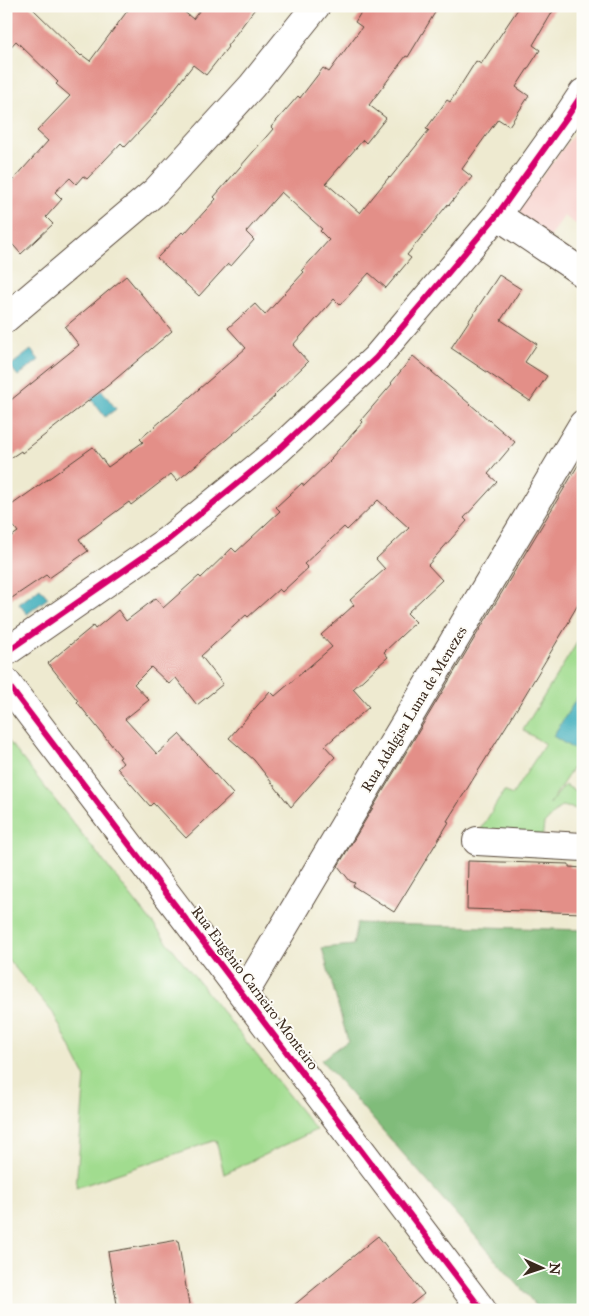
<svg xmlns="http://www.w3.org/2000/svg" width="589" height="1316" font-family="'IM FELL Great Primer',serif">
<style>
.built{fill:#f7d0cc}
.green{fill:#a1dc8f;stroke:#6e8356}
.forest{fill:#80bc7a;stroke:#5e734c}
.water{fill:#40afbc;stroke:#3e6c6d}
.building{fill:#e38f88}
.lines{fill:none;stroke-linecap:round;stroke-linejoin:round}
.minor-casing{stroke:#564739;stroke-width:30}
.minor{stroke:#fff;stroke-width:28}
.cycleway-casing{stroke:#fdfcf7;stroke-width:9}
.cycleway{stroke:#d6006c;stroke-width:6}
.labels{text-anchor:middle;stroke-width:4;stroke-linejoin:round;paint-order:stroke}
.street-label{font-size:15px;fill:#3b2a1e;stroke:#fdfcf7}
</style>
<rect width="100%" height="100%" fill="#fdfcf7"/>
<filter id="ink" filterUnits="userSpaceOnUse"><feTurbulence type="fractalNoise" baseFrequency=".02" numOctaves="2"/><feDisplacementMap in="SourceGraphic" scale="10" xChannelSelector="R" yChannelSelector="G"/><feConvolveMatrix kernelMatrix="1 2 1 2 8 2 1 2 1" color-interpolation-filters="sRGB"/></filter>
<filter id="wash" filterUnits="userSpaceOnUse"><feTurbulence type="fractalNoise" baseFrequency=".0096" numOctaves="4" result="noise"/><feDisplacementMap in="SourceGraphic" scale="20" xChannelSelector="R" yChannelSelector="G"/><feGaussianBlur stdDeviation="1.12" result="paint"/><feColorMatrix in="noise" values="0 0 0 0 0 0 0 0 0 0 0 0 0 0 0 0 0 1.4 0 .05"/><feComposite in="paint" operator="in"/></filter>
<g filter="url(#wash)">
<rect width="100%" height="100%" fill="#eeead0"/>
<path class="built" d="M 583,122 L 583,229 L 564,216 L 550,238 L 522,218 L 520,210 L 522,203 Z"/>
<path class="green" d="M 583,633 L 583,752 L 549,805 L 565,785 L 583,795 L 583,810 L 561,806 L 544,824 L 542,840 L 478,834 L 504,791 L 512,795 L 545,744 L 523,730 Z
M 6,738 L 316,1130 L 224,1174 L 216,1140 L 76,1188 L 85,1076 L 53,1013 L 6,957 Z"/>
<path class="forest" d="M 357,923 L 583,930 L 583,1310 L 540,1310 L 321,1060 L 348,1041 L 322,948 L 353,945 Z"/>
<path class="water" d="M 31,350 L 39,360 L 18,376 L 10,366 Z
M 100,388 L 116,409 L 105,417 L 89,396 Z
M 40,588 L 48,598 L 27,614 L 19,604 Z
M 582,690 L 583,745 L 578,752 L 553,736 Z"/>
<g id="blocks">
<path class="building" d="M 6,6 L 30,6 L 81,56 L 82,55 L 90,61 L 131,6 L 177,6 L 193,19 L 203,6 L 257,6 L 227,46 L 228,47 L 206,75 L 193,65 L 153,117 L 125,147 L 121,143 L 87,179 L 83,176 L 76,184 L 70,178 L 55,192 L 62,199 L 46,217 L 53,224 L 21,254 L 6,237 L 6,188 L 48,141 L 37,131 L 70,96 L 56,84 L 58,82 L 16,41 L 6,52 Z
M 365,6 L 439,6 L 408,57 L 406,56 L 369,105 L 386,118 L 366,143 L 363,140 L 326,183 L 360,213 L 389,177 L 390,178 L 429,130 L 426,129 L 447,100 L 450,102 L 476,61 L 481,64 L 520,6 L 556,6 L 533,45 L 540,50 L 516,87 L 529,96 L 509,126 L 498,119 L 462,169 L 472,177 L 449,205 L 448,204 L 407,255 L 411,258 L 386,288 L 369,273 L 340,305 L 334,299 L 293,345 L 308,362 L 274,395 L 275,396 L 239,429 L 177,481 L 171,474 L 131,505 L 129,502 L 79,539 L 88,551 L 49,578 L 46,575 L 6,602 L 6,540 L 18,532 L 6,516 L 6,509 L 93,447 L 108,467 L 143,442 L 140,439 L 167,416 L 168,416 L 246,348 L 228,328 L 255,304 L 265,315 L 304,272 L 302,270 L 329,240 L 320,231 L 322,229 L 281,192 L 246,232 L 254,240 L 231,266 L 228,264 L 199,296 L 157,258 L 182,232 L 184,234 L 216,199 L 214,197 L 273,129 L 271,127 L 298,96 L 300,98 L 323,68 L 329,72 L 362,27 L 355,22 Z
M 499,275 L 521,289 L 501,320 L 537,344 L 525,362 L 547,376 L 530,401 L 451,348 Z
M 126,276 L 172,331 L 111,383 L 22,453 L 21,451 L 6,461 L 6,404 L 79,345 L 65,327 Z
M 413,356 L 515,442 L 488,474 L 497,482 L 464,518 L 467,521 L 428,565 L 442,580 L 407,613 L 416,622 L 384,652 L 388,657 L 353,689 L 369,707 L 325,746 L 335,757 L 291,807 L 254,760 L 229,738 L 270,691 L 275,696 L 332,647 L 321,635 L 354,605 L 350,600 L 385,569 L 376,559 L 409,528 L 378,500 L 347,530 L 344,527 L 304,564 L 308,568 L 282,592 L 279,589 L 248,617 L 246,615 L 201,656 L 223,684 L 197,705 L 176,678 L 169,684 L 151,667 L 134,684 L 149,700 L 125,719 L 157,754 L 179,734 L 233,794 L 186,838 L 153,803 L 150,806 L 117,768 L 123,763 L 119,758 L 121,757 L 77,702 L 78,701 L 48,663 L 93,626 L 95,629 L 118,610 L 126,621 L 156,598 L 163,608 L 199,576 L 201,578 L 232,548 L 236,552 L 280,511 L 276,507 L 302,483 L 304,486 L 332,459 L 331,458 L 363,422 L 361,420 L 392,384 L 391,383 Z
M 583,457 L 583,596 L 569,620 L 570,620 L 510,720 L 447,821 L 449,822 L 394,912 L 353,886 L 355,883 L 350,881 L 338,866 Z
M 468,861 L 569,864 L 569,867 L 583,868 L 583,913 L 467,909 Z
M 378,1236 L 424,1294 L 404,1310 L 288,1310 Z
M 178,1240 L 190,1310 L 118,1310 L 108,1252 Z"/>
</g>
</g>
<g filter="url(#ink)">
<use href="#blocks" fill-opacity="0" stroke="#564739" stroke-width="1"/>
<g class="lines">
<g class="minor-casing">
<path id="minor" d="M 497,215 L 583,273
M 6,318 L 156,191 L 252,86 L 316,6
M 6,652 L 168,540 L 277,451 L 376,358 L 497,215 L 567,117 L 583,93
M 6,682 L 482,1310
M 477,841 L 583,847
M 244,994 L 583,424"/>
</g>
<use href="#minor" class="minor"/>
<g class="cycleway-casing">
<path id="cycleway" d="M 6,652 L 168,540 L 277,451 L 376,358 L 497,215 L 567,117 L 583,93
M 6,682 L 482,1310"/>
</g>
<use href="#cycleway" class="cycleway"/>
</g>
</g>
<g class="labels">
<g class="street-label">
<text transform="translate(414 709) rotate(-59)" y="5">Rua Adalgisa Luna de Menezes</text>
<text transform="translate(255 988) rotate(53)" y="5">Rua Eugênio Carneiro Monteiro</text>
</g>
</g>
<rect width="589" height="1316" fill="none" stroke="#fdfcf7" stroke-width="25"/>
<g transform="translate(542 1268) rotate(93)" stroke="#fdfcf7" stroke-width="4" paint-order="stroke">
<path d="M0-4L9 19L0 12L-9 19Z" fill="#3b2a1e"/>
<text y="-8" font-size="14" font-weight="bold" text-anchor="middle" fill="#3b2a1e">N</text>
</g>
</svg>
